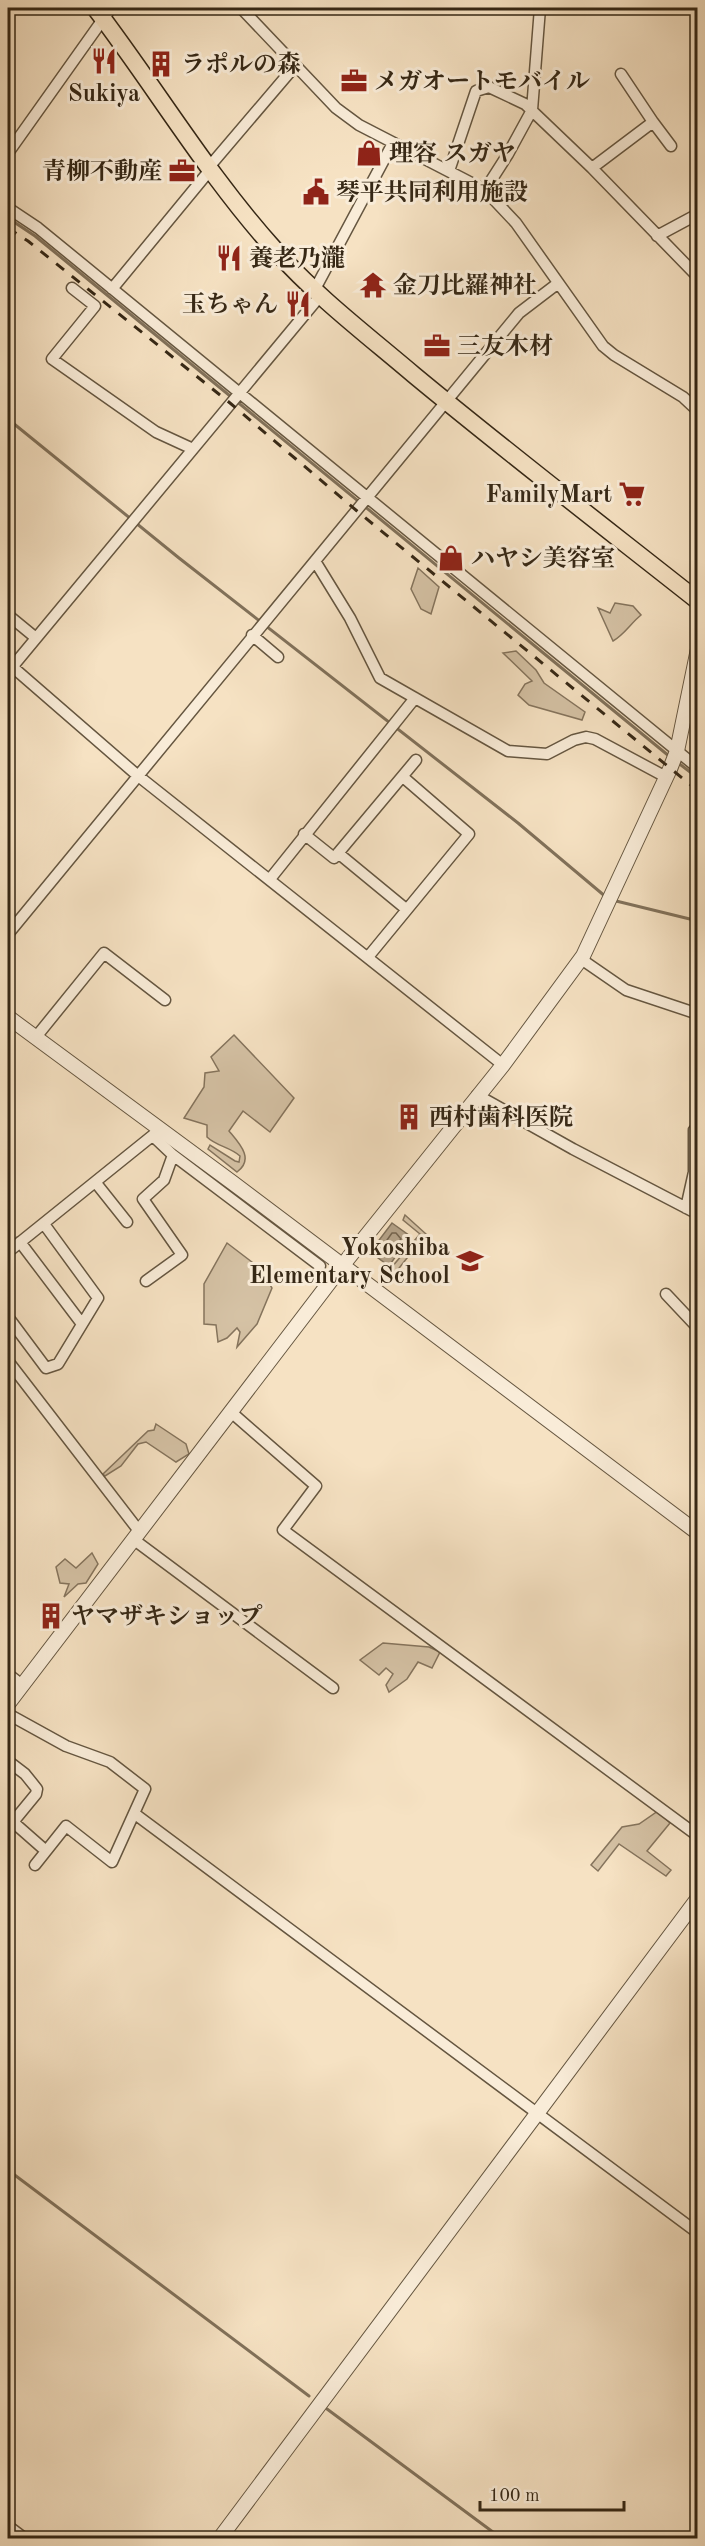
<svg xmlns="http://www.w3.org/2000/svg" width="705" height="2546" font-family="'Old Standard TT','Noto Serif JP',serif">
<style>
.green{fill:#d5c2a5;stroke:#85745d;stroke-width:1.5}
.water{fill:#b4a288;stroke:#81715a;stroke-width:1.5}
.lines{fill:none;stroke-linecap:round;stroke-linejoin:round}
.shore{stroke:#74644e;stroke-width:1.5}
.stream{stroke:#81715a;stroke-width:3}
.minor-casing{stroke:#655640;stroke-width:13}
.tertiary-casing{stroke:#655640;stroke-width:16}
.trunk-casing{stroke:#352715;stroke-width:19}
.minor{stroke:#f9ecd8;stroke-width:10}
.tertiary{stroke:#f9ecd8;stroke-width:14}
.trunk{stroke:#f6e2c3;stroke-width:16}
.rail{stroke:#352715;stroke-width:3;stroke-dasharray:10 10;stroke-linecap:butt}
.labels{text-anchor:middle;stroke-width:6;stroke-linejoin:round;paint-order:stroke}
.poi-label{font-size:24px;font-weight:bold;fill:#352715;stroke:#f9ecd8;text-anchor:start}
</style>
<rect width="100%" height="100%" fill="#f6e2c3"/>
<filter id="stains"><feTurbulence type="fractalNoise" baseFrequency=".00333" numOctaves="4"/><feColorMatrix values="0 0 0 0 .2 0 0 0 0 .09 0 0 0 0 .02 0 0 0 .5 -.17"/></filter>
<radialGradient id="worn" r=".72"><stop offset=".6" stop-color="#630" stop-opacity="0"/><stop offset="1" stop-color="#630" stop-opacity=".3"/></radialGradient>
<path class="green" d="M 418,568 L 439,587 L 431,614 L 421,609 L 411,589 Z
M 615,603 L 633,606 L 641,615 C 631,623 624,635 613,641 L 598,608 L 610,613 Z
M 516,651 L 536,670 L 544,683 L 585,712 L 582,720 L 529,705 L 518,695 L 525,684 L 532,681 L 503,653 Z
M 234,1035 L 294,1098 L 270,1132 L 243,1111 L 229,1131 C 239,1143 255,1159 237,1172 L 208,1149 L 210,1145 L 235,1161 L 239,1162 L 240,1156 C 230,1147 216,1146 207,1137 L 207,1125 L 184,1118 L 204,1087 L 205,1073 L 219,1071 L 211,1057 Z
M 405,1215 L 426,1234 L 396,1272 L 391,1268 L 420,1234 L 403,1220 Z
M 227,1243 L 261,1269 L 272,1288 L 257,1324 L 237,1347 L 240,1332 L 237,1328 L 227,1338 L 218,1342 L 216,1325 L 204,1324 L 204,1284 Z
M 156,1424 L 186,1444 L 189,1454 L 176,1462 L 146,1442 L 138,1444 L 121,1466 L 105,1476 L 103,1474 L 148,1431 L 154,1430 Z
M 92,1553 L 98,1564 L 86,1583 L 78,1584 L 64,1597 L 69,1584 L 60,1583 L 56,1567 L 65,1559 L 76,1568 Z
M 383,1643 L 429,1647 L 440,1652 L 432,1668 L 418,1662 L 407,1679 L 389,1692 L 386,1685 L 393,1674 L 386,1668 L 379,1675 L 360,1660 Z
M 658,1811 L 670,1823 L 647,1851 L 671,1870 L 666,1876 L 619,1844 L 598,1871 L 591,1865 L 622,1827 L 639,1824 Z"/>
<path class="water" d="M 392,1223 L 410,1236 L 389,1266 L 370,1252 Z"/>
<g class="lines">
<path class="shore" d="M 392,1233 L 396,1233 L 401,1239 L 386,1256 L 380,1250 Z"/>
<path class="stream" d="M 8,218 L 35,236 L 669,756
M 8,419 L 179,558 L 518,823 L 606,897
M 677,762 L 698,778
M 612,900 L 698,921
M 8,2170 L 309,2396
M 327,2409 L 501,2538"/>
<g class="minor-casing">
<path id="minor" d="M 241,8 L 336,108 L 359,125 L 485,190 L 516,223 L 603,346 L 614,355 L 683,397 L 698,411
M 653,122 L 671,146
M 8,153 L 111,8
M 209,167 L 295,66
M 592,168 L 653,122 L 621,74
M 449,171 L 476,91 L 489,87 L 525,104 L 592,168 L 698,277
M 485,190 L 508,154 L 532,110 L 540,8
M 8,208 L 38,228 L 698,768
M 657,236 L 698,214
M 72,288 L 95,306 L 52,359 L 156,432 L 193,449
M 112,289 L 210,170
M 314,291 L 393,143
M 315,561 L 350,618 L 380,678 L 508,751 L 547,754 L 574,740 L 586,737 L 595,739 L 666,777
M 8,615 L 36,638
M 252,635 L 278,657
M 8,663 L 137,775 L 503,1065
M 8,672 L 320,296
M 304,834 L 334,858 L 416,760
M 338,853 L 406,909
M 270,879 L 415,698
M 8,934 L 519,313 L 557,284
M 368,957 L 469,834 L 403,777
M 581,959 L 626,990 L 698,1014
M 36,1037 L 104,953 L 165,1000
M 477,1095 L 573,1149 L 698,1214
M 153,1136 L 173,1155 L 320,1266
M 96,1183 L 127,1222
M 686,1208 L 694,1172 L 694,1130
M 20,1242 L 82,1324
M 8,1252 L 157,1132
M 146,1281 L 182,1255 L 143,1199 L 164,1180 L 173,1155
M 666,1294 L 698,1328
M 8,1317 L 46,1368 L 58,1364 L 98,1298 L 44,1224
M 8,1361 L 139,1531
M 231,1412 L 316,1486 L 283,1530 L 698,1836
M 133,1539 L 333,1688
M 8,1674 L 22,1685
M 8,1714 L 66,1746 L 110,1762 L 145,1789 L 112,1862 L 66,1826 L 35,1865
M 8,1761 L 25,1774 L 37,1789 L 36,1794 L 13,1822 L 46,1851
M 135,1814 L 698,2233
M 8,2526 L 24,2538"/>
</g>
<g class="tertiary-casing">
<path id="tertiary" d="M 8,1017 L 233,1183 L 698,1533
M 8,1704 L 342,1266 L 503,1065 L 583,956 L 670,769 L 677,751 L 698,649
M 220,2538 L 698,1898"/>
</g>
<g class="trunk-casing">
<path id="trunk" d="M 95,8 C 156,88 208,176 276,251 C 317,297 367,335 414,375 C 507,452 603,526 698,601"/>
</g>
<use href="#minor" class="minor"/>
<use href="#tertiary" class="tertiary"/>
<use href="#trunk" class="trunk"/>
<path class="rail" d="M 8,228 L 28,241 L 230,403 L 357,511 L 698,791"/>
</g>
<defs>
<g id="restaurant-bare" transform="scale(2.07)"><path d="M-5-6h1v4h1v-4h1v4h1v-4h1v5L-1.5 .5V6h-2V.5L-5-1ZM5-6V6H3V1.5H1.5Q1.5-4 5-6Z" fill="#8f2418" stroke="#f9ecd8" stroke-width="2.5" paint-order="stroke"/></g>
<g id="building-bare" transform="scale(2.07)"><path d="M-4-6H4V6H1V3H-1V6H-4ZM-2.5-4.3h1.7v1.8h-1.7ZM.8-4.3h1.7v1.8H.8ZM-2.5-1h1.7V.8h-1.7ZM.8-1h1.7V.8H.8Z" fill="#8f2418" stroke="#f9ecd8" stroke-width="2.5" paint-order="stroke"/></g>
<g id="office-bare" transform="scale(2.07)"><path d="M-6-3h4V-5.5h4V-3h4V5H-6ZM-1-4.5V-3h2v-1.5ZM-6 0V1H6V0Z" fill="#8f2418" stroke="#f9ecd8" stroke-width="2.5" paint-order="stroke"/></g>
<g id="shop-bare" transform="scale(2.07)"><path d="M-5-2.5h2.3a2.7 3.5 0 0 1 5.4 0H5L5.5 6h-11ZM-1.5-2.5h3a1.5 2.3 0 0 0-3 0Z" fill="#8f2418" stroke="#f9ecd8" stroke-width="2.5" paint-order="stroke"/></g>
<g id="civic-bare" transform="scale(2.07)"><path d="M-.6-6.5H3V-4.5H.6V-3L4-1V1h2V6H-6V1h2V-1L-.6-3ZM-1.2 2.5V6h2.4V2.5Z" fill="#8f2418" stroke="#f9ecd8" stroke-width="2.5" paint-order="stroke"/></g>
<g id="temple-bare" transform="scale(2.07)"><path d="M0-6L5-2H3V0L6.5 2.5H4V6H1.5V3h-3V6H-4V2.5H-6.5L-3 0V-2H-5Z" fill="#8f2418" stroke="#f9ecd8" stroke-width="2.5" paint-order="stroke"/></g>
<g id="supermarket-bare" transform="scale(2.07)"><path d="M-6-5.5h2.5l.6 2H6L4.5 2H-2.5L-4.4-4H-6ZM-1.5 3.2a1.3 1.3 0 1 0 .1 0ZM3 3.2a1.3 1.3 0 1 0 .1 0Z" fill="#8f2418" stroke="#f9ecd8" stroke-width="2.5" paint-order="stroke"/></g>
<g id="school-bare" transform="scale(2.07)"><path d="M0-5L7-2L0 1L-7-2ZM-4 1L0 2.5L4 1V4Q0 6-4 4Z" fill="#8f2418" stroke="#f9ecd8" stroke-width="2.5" paint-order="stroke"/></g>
</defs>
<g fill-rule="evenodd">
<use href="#restaurant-bare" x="104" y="61"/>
<use href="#building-bare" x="161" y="64"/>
<use href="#office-bare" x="354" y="81"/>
<use href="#shop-bare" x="369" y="153"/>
<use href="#office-bare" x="182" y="171"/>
<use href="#civic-bare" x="316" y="192"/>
<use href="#restaurant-bare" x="229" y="258"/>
<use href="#temple-bare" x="373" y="285"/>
<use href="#restaurant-bare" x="298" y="304"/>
<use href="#office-bare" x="437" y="346"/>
<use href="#supermarket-bare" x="632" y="494"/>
<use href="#shop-bare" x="451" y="558"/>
<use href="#building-bare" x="409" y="1117"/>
<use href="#school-bare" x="470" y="1261"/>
<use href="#building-bare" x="51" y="1616"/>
</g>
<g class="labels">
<g class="poi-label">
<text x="181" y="72">ラポルの森</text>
<text x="374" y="89">メガオートモバイル</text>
<text x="104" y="101" text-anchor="middle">Sukiya</text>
<text x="389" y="161">理容 スガヤ</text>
<text x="162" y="179" text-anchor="end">青柳不動産</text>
<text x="336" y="200">琴平共同利用施設</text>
<text x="249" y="266">養老乃瀧</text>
<text x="393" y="293">金刀比羅神社</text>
<text x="278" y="312" text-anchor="end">玉ちゃん</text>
<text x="457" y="354">三友木材</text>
<text x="612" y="502" text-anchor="end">FamilyMart</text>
<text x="471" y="566">ハヤシ美容室</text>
<text x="429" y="1125">西村歯科医院</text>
<text x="450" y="1255" text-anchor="end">Yokoshiba<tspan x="450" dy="28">Elementary School</tspan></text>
<text x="71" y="1624">ヤマザキショップ</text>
</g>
</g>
<rect width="705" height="2546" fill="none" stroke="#f6e2c3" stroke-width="30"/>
<rect x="9" y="9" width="687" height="2528" fill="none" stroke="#352715" stroke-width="3"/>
<rect x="15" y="15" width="675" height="2516" fill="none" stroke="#352715" stroke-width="1.5"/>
<path d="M480 2501v9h144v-9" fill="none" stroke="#352715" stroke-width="3"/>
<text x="489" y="2501" font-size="18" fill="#352715" stroke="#f9ecd8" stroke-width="4.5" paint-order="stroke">100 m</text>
<rect width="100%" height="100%" filter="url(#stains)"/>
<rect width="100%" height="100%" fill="url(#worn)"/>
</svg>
